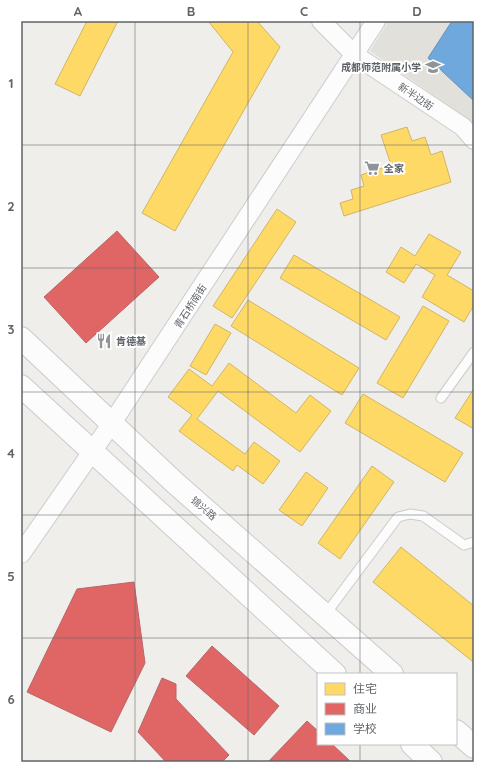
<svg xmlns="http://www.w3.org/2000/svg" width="495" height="783" font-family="Quicksand,'Noto Sans SC',sans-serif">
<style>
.education{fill:#e2e0da}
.homes{fill:#ffd966;stroke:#cfb667}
.shops{fill:#e06666;stroke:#b96567}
.schools{fill:#6fa8dc;stroke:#6a93b9}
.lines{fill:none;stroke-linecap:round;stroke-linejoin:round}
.lane-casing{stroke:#cbcccc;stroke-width:11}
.street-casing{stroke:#cbcccc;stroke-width:20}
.secondary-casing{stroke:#cacacb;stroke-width:24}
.lane{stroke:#fdfcfc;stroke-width:9}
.street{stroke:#fdfcfc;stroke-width:18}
.secondary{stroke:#fdfcfc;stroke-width:22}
.grid{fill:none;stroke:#5f6368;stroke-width:1;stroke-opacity:0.55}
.labels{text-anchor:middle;stroke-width:4;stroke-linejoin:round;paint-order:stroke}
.poi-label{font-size:10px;font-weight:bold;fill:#5f6368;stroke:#fff;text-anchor:start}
.street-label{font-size:10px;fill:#5f6368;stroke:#fff}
.neatline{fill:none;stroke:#5f6368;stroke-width:1.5}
.grid-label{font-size:13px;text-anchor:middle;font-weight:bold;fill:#5f6368}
</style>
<rect width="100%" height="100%" fill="#efeeea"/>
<path class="education" d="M 389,21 L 474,21 L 474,123 L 370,51 Z"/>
<path class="homes" d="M 87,21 L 118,21 L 80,96 L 55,84 Z
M 208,21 L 257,21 L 280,47 L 175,231 L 142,213 L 233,52 Z
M 407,127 L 412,141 L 425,137 L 431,155 L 442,151 L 451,182 L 344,216 L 340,203 L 353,199 L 351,190 L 364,186 L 361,175 L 391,165 L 381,135 Z
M 277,209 L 296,222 L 232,318 L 213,306 Z
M 429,234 L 461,252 L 447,275 L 474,291 L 474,305 L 464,322 L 422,297 L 435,275 L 416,264 L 404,283 L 386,272 L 401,247 L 415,256 Z
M 294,255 L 400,317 L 386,340 L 280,278 Z
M 248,300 L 359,368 L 342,395 L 231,326 Z
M 423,306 L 449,321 L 403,398 L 377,383 Z
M 215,324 L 231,333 L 206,375 L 190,366 Z
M 229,363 L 296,413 L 310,395 L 331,411 L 300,452 L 218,391 L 197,419 L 245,454 L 254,442 L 280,461 L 263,484 L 237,465 L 233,471 L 179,431 L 192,415 L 168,397 L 189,369 L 212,386 Z
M 473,390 L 474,391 L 474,429 L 455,418 Z
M 363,394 L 463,453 L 445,482 L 345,423 Z
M 372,466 L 394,482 L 340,559 L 318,543 Z
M 306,472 L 328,488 L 302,526 L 279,510 Z
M 401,547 L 474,606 L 474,659 L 472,661 L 373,582 Z"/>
<path class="shops" d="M 117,231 L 159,277 L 86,343 L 44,297 Z
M 134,582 L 145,663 L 111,732 L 27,692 L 77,589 Z
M 212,646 L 279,706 L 254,735 L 186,676 Z
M 162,678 L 176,684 L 176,699 L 229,755 L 222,762 L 166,762 L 138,732 Z
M 307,721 L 318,731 L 318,744 L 332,744 L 351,762 L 268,762 Z"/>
<path class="schools" d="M 452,21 L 474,21 L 474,101 L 428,58 Z"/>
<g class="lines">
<g class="lane-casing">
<path id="lane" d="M 441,398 L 474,352
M 325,615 L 398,517 L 410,514 L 423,516 L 464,545 L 474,542"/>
</g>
<g class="street-casing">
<path id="street" d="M 321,21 L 355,55 L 463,127 L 474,140
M 21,554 L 112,423 L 376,21"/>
</g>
<g class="secondary-casing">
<path id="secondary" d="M 21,338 L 174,482 L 392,674
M 21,386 L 335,674
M 456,731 L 474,747
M 412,744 L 431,762"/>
</g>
<use href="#lane" class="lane"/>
<use href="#street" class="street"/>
<use href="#secondary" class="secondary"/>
</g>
<path class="grid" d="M 135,21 L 135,762M 248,21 L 248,762M 360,21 L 360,674M 21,145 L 474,145M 21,268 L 474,268M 21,392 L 474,392M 21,515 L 474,515M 21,638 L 474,638M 360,744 L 360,762"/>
<defs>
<g id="school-bare" transform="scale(1.2)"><path d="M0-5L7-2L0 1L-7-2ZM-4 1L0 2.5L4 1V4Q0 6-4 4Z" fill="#919496" stroke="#fff" stroke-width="2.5" paint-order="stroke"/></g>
<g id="supermarket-bare" transform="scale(1.2)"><path d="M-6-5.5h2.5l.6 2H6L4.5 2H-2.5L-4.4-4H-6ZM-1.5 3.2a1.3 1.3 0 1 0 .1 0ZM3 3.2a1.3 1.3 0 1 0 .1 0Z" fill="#919496" stroke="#fff" stroke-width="2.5" paint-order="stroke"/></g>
<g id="restaurant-bare" transform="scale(1.2)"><path d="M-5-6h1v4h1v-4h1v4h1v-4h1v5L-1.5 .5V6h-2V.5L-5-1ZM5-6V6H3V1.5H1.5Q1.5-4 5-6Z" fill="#919496" stroke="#fff" stroke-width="2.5" paint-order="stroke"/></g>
</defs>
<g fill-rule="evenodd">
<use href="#school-bare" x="433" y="67"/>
<use href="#supermarket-bare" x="372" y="168"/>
<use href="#restaurant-bare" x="104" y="341"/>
</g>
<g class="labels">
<g class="poi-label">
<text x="421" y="71" text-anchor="end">成都师范附属小学</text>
<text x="384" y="172">全家</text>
<text x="116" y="345">肯德基</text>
</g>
<g class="street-label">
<text transform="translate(416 96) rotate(34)" y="4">新半边街</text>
<text transform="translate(190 306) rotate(-57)" y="4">青石桥南街</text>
<text transform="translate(204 508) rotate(41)" y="4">锦兴路</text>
</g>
</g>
<rect width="495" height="783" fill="none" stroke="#ffffff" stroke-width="44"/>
<rect x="317" y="673" width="140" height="72" fill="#ffffff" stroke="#bfc1c3"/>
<rect x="325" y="683" width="20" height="12" fill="#ffd966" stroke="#bfc1c3"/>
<text x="353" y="693" font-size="12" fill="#5f6368">住宅</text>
<rect x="325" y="703" width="20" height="12" fill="#e06666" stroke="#bfc1c3"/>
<text x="353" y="713" font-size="12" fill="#5f6368">商业</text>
<rect x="325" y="723" width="20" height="12" fill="#6fa8dc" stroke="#bfc1c3"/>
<text x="353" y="733" font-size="12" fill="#5f6368">学校</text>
<rect x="22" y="22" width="451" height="739" class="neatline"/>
<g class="grid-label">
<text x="78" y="16">A</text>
<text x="191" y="16">B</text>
<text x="304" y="16">C</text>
<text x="417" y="16">D</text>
<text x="11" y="88">1</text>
<text x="11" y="211">2</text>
<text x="11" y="334">3</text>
<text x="11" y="458">4</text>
<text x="11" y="581">5</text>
<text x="11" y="704">6</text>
</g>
</svg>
